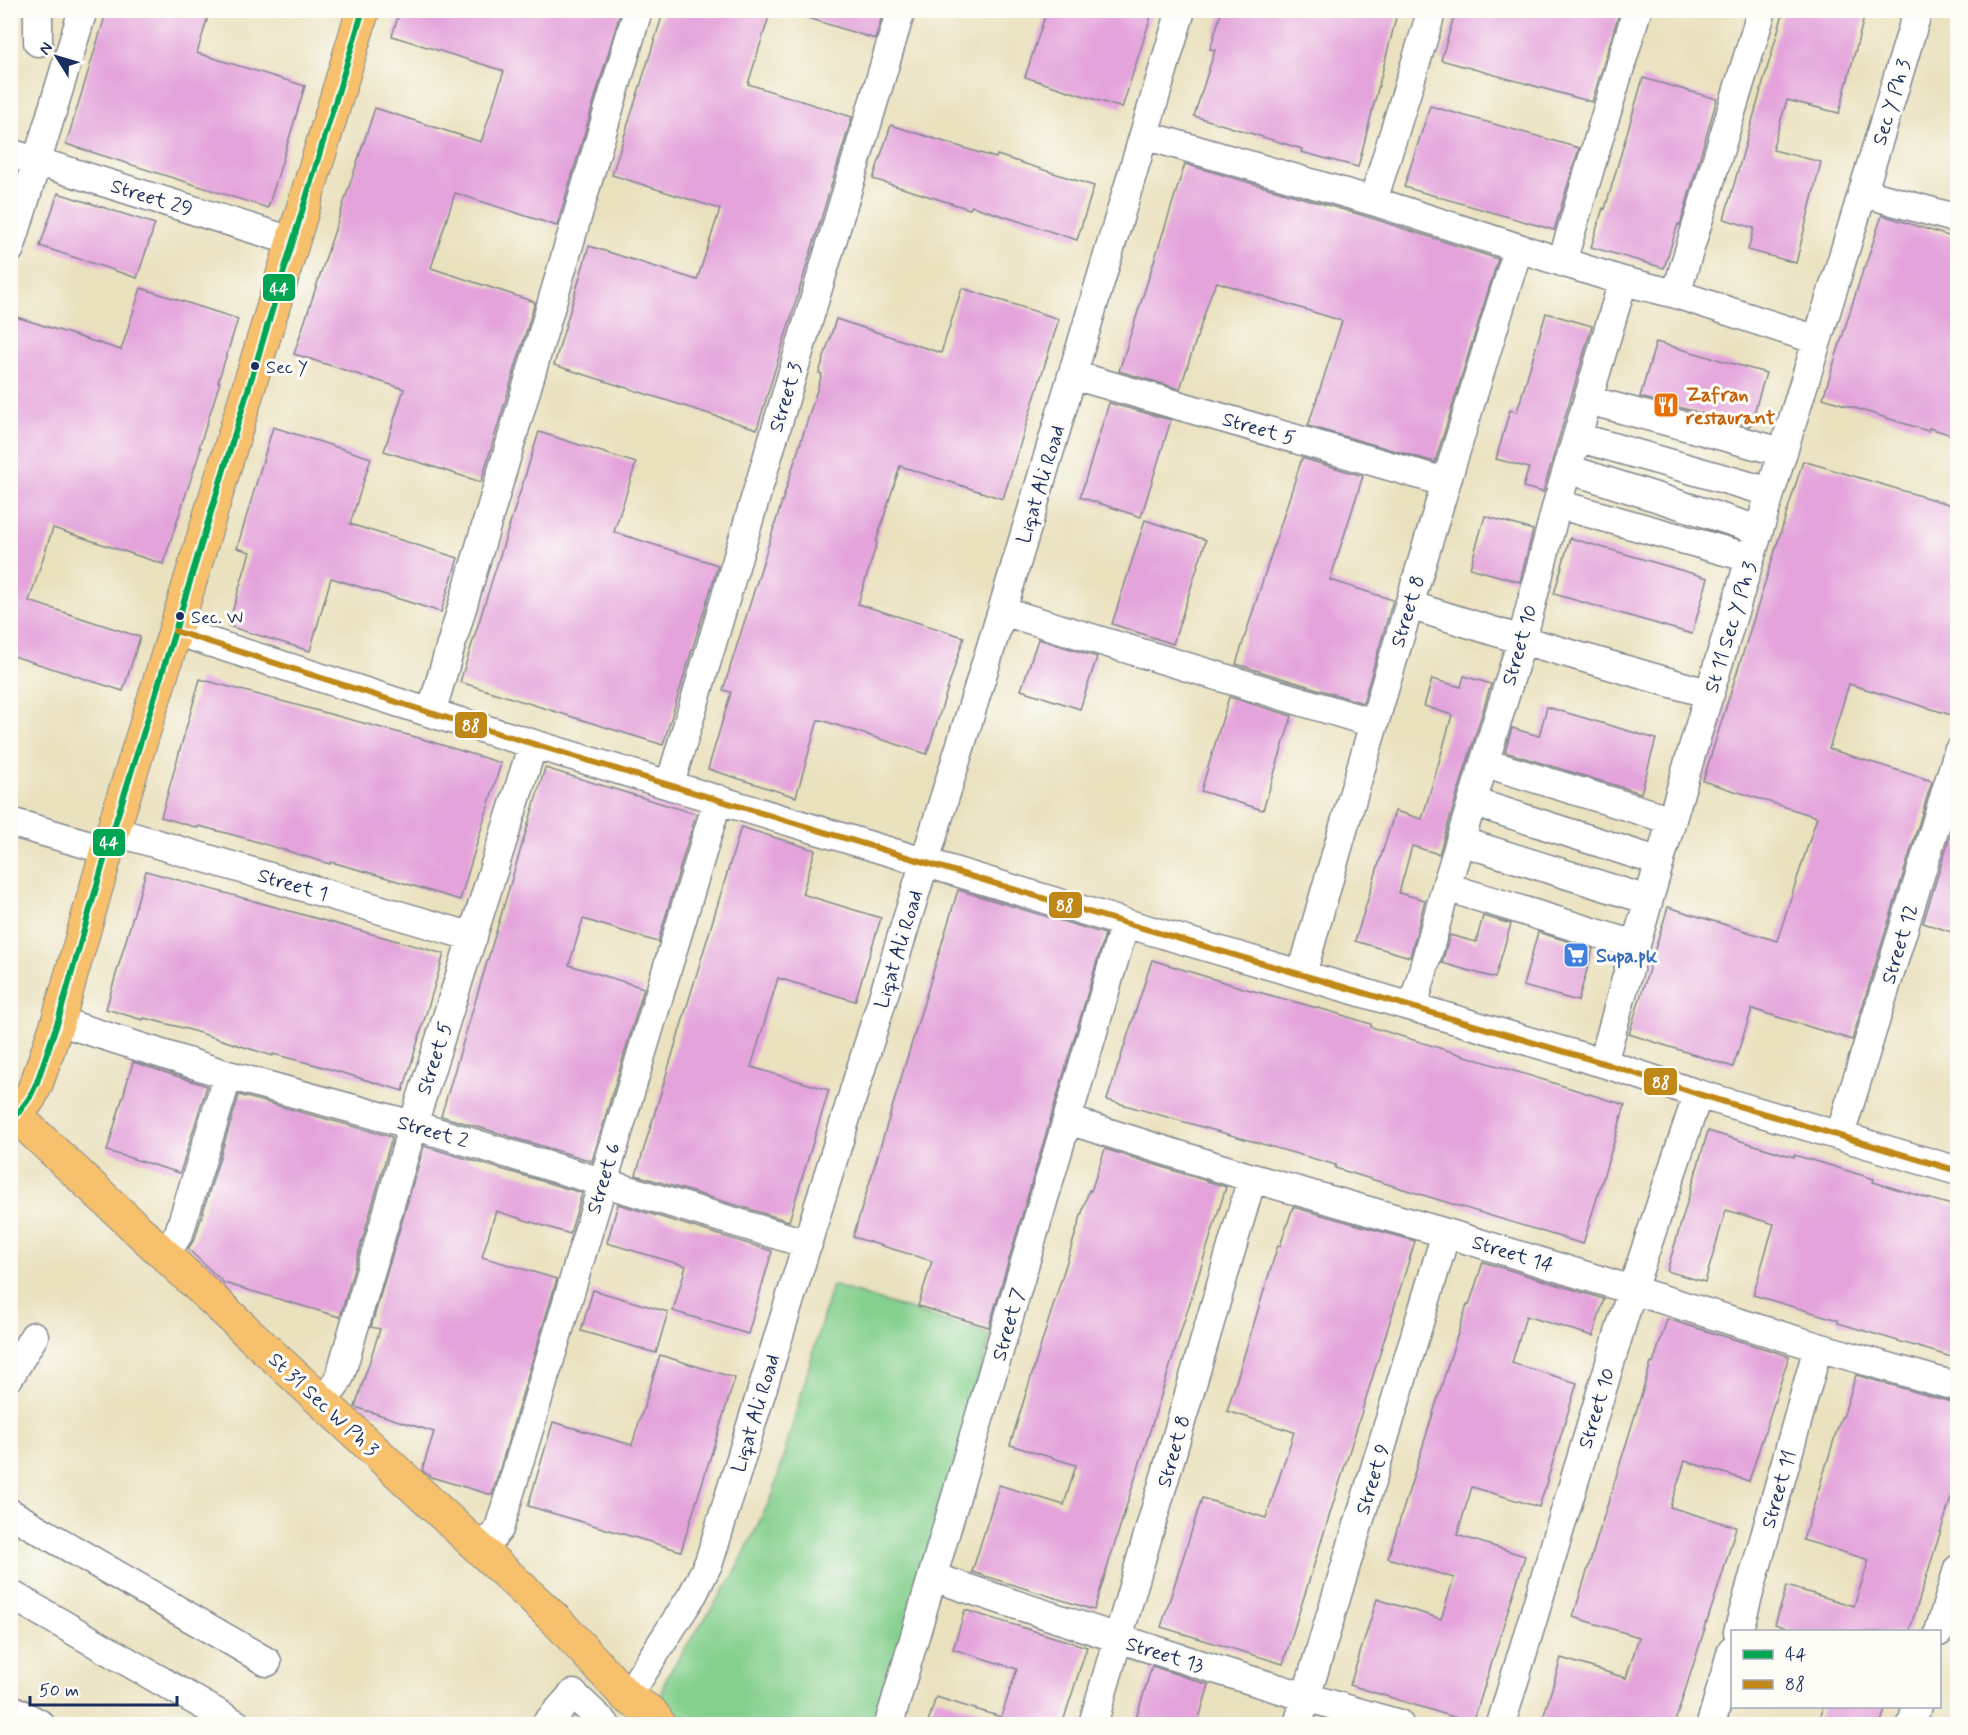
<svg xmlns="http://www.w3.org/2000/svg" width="1968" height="1735" font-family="Mynerve,sans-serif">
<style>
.green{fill:#85d08e;stroke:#508076;stroke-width:1.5}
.building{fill:#e4a4db}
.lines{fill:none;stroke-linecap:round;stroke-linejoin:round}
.minor-casing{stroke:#82888e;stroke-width:31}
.major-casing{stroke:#82888e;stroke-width:35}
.minor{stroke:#fff;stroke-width:28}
.major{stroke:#f7c06c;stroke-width:33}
.bus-1-casing{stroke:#fdfcf7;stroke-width:10}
.bus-2-casing{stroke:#fdfcf7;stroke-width:10}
.bus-1{stroke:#00a651;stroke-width:6}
.bus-2{stroke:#c08818;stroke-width:6}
.bus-dot{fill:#1b2f5e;stroke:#fdfcf7;stroke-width:2}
.labels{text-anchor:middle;stroke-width:6;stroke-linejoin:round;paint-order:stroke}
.bus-label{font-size:18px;fill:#1b2f5e;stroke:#fdfcf7;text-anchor:start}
.street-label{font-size:20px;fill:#1b2f5e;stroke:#fdfcf7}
.food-label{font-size:20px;font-weight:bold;fill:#c56008;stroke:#fdfcf7;text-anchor:start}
.shop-label{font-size:20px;font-weight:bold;fill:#366cbe;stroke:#fdfcf7;text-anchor:start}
.line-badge{stroke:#fdfcf7;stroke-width:2}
.badge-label{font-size:16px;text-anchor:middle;font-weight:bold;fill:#fff}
</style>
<rect width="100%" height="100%" fill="#fdfcf7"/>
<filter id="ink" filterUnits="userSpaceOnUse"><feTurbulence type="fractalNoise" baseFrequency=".0167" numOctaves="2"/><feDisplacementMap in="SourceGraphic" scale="12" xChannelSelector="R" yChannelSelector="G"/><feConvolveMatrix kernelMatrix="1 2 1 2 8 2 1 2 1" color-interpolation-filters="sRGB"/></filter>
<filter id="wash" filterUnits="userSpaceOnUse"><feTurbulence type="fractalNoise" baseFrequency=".008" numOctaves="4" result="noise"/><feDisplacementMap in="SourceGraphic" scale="24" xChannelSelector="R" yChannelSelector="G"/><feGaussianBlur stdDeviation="1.35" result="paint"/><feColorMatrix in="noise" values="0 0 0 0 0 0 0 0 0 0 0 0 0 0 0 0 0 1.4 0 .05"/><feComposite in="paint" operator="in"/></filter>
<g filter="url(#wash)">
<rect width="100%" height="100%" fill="#eae1be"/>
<path class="green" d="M 832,1285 L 991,1335 L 878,1724 L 686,1724 C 665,1708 655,1701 668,1674 L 732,1578 L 773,1494 Z"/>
<g id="blocks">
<path class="building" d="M 107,10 L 210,10 L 197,53 L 305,86 L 268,208 L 66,144 Z
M 400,10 L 621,10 L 557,226 L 455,193 L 431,268 L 535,302 L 481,482 L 384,451 L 404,389 L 294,354 L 375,108 L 481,142 L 504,71 L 392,36 Z
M 664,10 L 771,10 L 748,84 L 852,117 L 757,429 L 554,365 L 589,246 L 697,280 L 720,209 L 612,175 Z
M 795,10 L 884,10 L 875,39 L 795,14 Z
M 1047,10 L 1153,10 L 1122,108 L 1025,77 Z
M 1222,10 L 1398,10 L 1358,167 L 1301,152 L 1302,149 L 1194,116 L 1215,50 L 1210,49 Z
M 1456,10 L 1620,10 L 1592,102 L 1441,60 Z
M 1784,10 L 1866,10 L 1839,113 L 1787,100 L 1773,146 L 1774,146 L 1773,150 L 1821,162 L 1796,263 L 1748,250 L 1754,228 L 1724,219 Z
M 1643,78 L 1717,99 L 1680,225 L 1678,224 L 1664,268 L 1591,247 L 1603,208 L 1605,209 Z
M 1430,106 L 1579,148 L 1554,230 L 1404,187 Z
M 891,125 L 996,158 L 997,155 L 1094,186 L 1077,240 L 972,206 L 970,209 L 873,179 Z
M 1185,164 L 1368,217 L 1498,259 L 1435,462 L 1308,426 L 1342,321 L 1217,282 L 1211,294 L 1180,389 L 1119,371 Z
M 58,193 L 155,224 L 137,278 L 40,246 Z
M 1882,215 L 1958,239 L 1958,437 L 1929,428 L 1928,431 L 1823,398 L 1864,267 L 1865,267 Z
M 141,288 L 238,319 L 218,382 L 220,382 L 199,448 L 201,448 L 163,564 L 53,528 L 29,601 L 140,637 L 123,691 L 10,655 L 10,325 L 13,316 L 121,350 Z
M 962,288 L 1059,319 L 1003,499 L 900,466 L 876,542 L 877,543 L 858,604 L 964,637 L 927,754 L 821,720 L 818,720 L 796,797 L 708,769 L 731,692 L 723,690 L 822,374 L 819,373 L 836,319 L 941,353 Z
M 1546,313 L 1592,326 L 1543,492 L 1523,487 L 1529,468 L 1496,459 L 1510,410 L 1517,412 Z
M 1656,342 L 1766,373 L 1750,426 L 1640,397 Z
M 1109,403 L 1171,420 L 1141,517 L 1080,497 Z
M 273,427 L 371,458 L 350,524 L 458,558 L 441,612 L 331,578 L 310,651 L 228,626 L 250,552 L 237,548 Z
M 539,432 L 636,463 L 614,532 L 718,565 L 663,745 L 460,682 Z
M 1302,458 L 1363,476 L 1330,580 L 1393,600 L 1363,703 L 1236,664 Z
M 1803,461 L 1958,507 L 1958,717 L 1849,684 L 1829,749 L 1932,781 L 1852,1040 L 1752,1009 L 1733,1067 L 1629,1034 L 1668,907 L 1777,941 L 1817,817 L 1703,781 Z
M 1485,516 L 1533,530 L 1520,582 L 1470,568 Z
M 1145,520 L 1206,540 L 1173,644 L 1112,624 Z
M 1570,538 L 1708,578 L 1692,634 L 1554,594 Z
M 1038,639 L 1097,657 L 1080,709 L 1021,690 Z
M 1464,676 L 1491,684 L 1439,854 L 1412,846 L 1399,893 L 1425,900 L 1410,957 L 1355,941 L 1395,811 L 1422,819 L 1439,762 L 1452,715 L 1424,706 L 1432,679 L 1461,687 Z
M 200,679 L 419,738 L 501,763 L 460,900 L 374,874 L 331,862 L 330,864 L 241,837 L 199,826 L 198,828 L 161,817 Z
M 1229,697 L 1292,716 L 1263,810 L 1201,791 Z
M 1547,707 L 1656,739 L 1641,793 L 1505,752 L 1512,728 L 1539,736 Z
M 545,768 L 696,814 L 658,942 L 583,919 L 569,965 L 644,988 L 592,1161 L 441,1116 Z
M 1958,810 L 1958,934 L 1923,923 Z
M 741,827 L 815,850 L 802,894 L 881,918 L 855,1001 L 778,978 L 751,1067 L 829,1090 L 789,1221 L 636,1175 Z
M 146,871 L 444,954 L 403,1091 L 316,1065 L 273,1054 L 273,1056 L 187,1029 L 144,1018 L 143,1020 L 106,1009 Z
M 958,890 L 1105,934 L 989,1327 L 918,1306 L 932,1261 L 853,1237 Z
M 1483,916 L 1511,924 L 1495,978 L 1442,963 L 1450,935 L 1476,942 Z
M 1538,932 L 1593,949 L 1578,1001 L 1523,986 Z
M 1152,960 L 1243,988 L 1329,1011 L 1371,1024 L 1371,1027 L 1625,1105 L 1583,1244 L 1335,1168 L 1336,1165 L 1107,1100 Z
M 133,1062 L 207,1086 L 180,1173 L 107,1151 Z
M 239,1095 L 392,1137 L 340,1317 L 224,1283 L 188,1249 L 195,1238 Z
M 1708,1131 L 1794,1157 L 1794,1155 L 1832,1166 L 1874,1179 L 1873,1182 L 1958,1207 L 1958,1359 L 1838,1323 L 1838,1320 L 1753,1295 L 1774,1224 L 1726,1210 L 1705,1282 L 1667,1271 Z
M 424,1146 L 582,1193 L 570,1234 L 496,1211 L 482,1257 L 557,1279 L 492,1495 L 431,1477 L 422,1470 L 434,1432 L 355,1407 L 380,1329 L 371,1327 Z
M 1105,1149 L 1226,1187 L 1094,1610 L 972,1572 L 999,1485 L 1064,1505 L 1076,1465 L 1010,1445 L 1089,1190 L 1091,1191 Z
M 618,1204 L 772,1251 L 748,1334 L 673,1311 L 686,1266 L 607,1243 Z
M 1293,1207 L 1415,1241 L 1283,1664 L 1161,1627 L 1202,1498 L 1266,1518 L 1294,1432 L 1227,1411 L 1278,1245 L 1280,1246 Z
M 1483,1262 L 1604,1299 L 1593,1336 L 1526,1316 L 1512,1363 L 1577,1383 L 1539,1507 L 1472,1487 L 1457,1535 L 1525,1556 L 1473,1723 L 1350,1685 L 1377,1599 L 1441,1619 L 1454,1578 L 1388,1558 L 1467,1304 L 1469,1305 Z
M 593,1290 L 668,1312 L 656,1353 L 581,1331 Z
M 1667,1319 L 1789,1356 L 1749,1481 L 1685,1461 L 1670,1507 L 1736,1527 L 1723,1572 L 1674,1725 L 1628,1725 L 1606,1718 L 1604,1725 L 1541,1725 L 1561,1658 L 1626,1678 L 1639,1637 L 1573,1617 L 1651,1363 L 1653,1364 Z
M 660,1355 L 735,1378 L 681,1551 L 528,1506 L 553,1422 L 632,1445 Z
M 1856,1375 L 1958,1404 L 1958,1476 L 1909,1632 L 1798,1632 L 1775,1624 L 1787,1586 L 1854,1606 L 1869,1560 L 1803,1540 L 1841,1417 L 1843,1417 Z
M 965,1610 L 1087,1647 L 1062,1725 L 927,1725 L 936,1697 L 1001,1717 L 1017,1669 L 953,1649 Z
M 1152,1666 L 1209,1685 L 1197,1725 L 1134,1725 Z
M 1823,1707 L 1886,1707 L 1880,1725 L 1817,1725 Z"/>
</g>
</g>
<g filter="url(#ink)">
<use href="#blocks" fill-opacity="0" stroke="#82888e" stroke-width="1.5"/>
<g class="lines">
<g class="minor-casing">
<path id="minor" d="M 38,42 L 38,10
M 1144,135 L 1373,201 L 1562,262 L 1623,281 L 1676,294 L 1817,340
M 10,153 L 292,241
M 1864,193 L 1958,219
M 1373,201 L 1432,10
M 10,249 L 83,10
M 1562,262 L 1637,10
M 1676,294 L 1762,10
M 1073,375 L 1445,482
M 1588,400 L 1782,452
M 1577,437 L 1770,492
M 1568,469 L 1759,530
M 1557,504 L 1750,558
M 1409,605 L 1522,640 L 1710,694
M 1002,611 L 1373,723
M 175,631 L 431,713 L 1125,923 L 1603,1063 L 1698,1094 L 1958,1171
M 431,713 L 638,10
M 1485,763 L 1672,820
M 670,784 L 901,10
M 1473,802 L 1660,862
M 10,822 L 107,850
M 113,831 L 473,937
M 1460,841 L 1648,900
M 1446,887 L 1635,945
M 1302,974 C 1370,731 1443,490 1518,249
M 1413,1007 L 1446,887 L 1522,640 L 1557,504 L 1623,281
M 58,1021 L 228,1075 L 413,1125 L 808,1244
M 1603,1063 C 1699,710 1813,361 1918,10
M 1068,1120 L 1252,1178 L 1446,1233 L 1818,1347 L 1958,1387
M 1840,1135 L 1958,752
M 164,1256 L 179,1233 L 228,1075
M 10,1376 L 34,1336
M 320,1402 L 334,1387 L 340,1376 L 413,1125 L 533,744
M 10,1513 L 267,1662
M 481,1551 L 499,1529 L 718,799
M 933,1577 C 1088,1629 1243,1680 1399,1724
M 10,1594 L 236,1724
M 1738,1632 L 1818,1347
M 1939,1632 L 1958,1569
M 627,1697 L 693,1594 L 709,1562 L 1002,611 L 1181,10
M 10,1708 L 40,1724
M 546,1724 L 573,1694 L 605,1724
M 889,1724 L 1125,923
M 1093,1724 L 1252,1178
M 1298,1724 L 1446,1233
M 1501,1724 L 1632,1290 L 1698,1094
M 1711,1724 L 1732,1650
M 1912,1724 L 1917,1706"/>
</g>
<g class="major-casing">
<path id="major" d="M 363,10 L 175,631 L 107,850 L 58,1021 L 37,1082 L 30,1097 L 16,1116 L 556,1620 L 627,1697 L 651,1712 L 659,1724"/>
</g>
<use href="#minor" class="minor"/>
<use href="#major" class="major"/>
<g class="bus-1-casing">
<path id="bus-1" d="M 16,1116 L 30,1097 L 37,1082 L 58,1021 L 107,850 L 175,631 L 363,10"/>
</g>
<g class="bus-2-casing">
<path id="bus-2" d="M 175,631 L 431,713 L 1125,923 L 1603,1063 L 1698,1094 L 1958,1171"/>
</g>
<use href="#bus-1" class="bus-1"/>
<use href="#bus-2" class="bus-2"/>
</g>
</g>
<defs>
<g id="restaurant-square" transform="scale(1.35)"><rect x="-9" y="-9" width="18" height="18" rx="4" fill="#e8710a" stroke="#fdfcf7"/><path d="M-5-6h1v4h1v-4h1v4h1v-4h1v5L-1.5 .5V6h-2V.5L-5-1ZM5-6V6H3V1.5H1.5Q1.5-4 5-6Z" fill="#fff"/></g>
<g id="supermarket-square" transform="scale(1.35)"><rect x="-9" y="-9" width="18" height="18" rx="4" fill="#3f7fe0" stroke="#fdfcf7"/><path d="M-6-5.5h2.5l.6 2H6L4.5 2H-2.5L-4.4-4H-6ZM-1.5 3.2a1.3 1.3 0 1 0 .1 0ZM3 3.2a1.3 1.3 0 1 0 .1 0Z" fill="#fff"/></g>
</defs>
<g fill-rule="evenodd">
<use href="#restaurant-square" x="1666" y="405"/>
<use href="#supermarket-square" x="1576" y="955"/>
</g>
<g class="bus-dot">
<circle cx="255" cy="366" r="5"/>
<circle cx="180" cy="616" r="5"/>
</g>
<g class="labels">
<g class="bus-label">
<text x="266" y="373">Sec Y</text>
<text x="191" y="623">Sec. W</text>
</g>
<g class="street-label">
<text transform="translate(1891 102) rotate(-73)" y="7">Sec Y Ph 3</text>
<text transform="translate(152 197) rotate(17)" y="7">Street 29</text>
<text transform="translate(785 397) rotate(-73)" y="7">Street 3</text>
<text transform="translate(1259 428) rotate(16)" y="7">Street 5</text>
<text transform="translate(1040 484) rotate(-73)" y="7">Liqat Ali Road</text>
<text transform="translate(1407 611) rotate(-73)" y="7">Street 8</text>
<text transform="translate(1730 627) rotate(-73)" y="7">St 11 Sec Y Ph 3</text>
<text transform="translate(1519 645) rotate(-74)" y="7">Street 10</text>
<text transform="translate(293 884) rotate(16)" y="7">Street 1</text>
<text transform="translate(1899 944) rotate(-73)" y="7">Street 12</text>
<text transform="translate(898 949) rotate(-73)" y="7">Liqat Ali Road</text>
<text transform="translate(434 1058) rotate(-72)" y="7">Street 5</text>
<text transform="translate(433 1131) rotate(16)" y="7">Street 2</text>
<text transform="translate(603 1178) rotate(-73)" y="7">Street 6</text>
<text transform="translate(1513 1253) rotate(17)" y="7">Street 14</text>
<text transform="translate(1008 1324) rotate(-74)" y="7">Street 7</text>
<text transform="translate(324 1404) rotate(43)" y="7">St 31 Sec W Ph 3</text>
<text transform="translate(1596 1408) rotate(-73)" y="7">Street 10</text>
<text transform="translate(755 1413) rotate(-73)" y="7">Liqat Ali Road</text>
<text transform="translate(1173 1451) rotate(-74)" y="7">Street 8</text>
<text transform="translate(1372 1479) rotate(-73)" y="7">Street 9</text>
<text transform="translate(1778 1489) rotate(-74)" y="7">Street 11</text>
<text transform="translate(1165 1654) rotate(17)" y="7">Street 13</text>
</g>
<g class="food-label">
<text x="1686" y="401">Zafran<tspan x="1686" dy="23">restaurant</tspan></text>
</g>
<g class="shop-label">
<text x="1596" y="962">Supa.pk</text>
</g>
</g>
<g class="line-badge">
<rect x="262" y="273" width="34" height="29" rx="6" fill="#00a651"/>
<rect x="454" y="711" width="34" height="28" rx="6" fill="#c08818"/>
<rect x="92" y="828" width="34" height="29" rx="6" fill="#00a651"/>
<rect x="1048" y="891" width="35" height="28" rx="6" fill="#c08818"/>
<rect x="1643" y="1067" width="35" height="29" rx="6" fill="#c08818"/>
</g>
<g class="badge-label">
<text x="279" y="294">44</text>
<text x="471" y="731">88</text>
<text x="109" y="848">44</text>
<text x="1065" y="911">88</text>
<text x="1661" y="1088">88</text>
</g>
<rect width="1968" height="1735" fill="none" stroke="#fdfcf7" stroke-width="36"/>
<rect x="1731" y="1630" width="210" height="78" fill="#fdfcf7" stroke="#a3aaba" stroke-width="1.5"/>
<rect x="1743" y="1650" width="30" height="9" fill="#00a651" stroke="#a3aaba" stroke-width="1.5"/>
<text x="1785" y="1660" font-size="18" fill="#1b2f5e">44</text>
<rect x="1743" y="1680" width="30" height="9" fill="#c08818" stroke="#a3aaba" stroke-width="1.5"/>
<text x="1785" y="1690" font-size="18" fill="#1b2f5e">88</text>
<g transform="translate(57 57) rotate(307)" stroke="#fdfcf7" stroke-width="4.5" paint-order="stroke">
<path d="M0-4.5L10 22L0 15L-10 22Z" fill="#1b2f5e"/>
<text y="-9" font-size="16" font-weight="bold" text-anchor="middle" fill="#1b2f5e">N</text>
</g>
<path d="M30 1696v9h147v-9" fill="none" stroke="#1b2f5e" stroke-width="3"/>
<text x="39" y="1696" font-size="18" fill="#1b2f5e" stroke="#fdfcf7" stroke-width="4.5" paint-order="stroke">50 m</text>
</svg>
